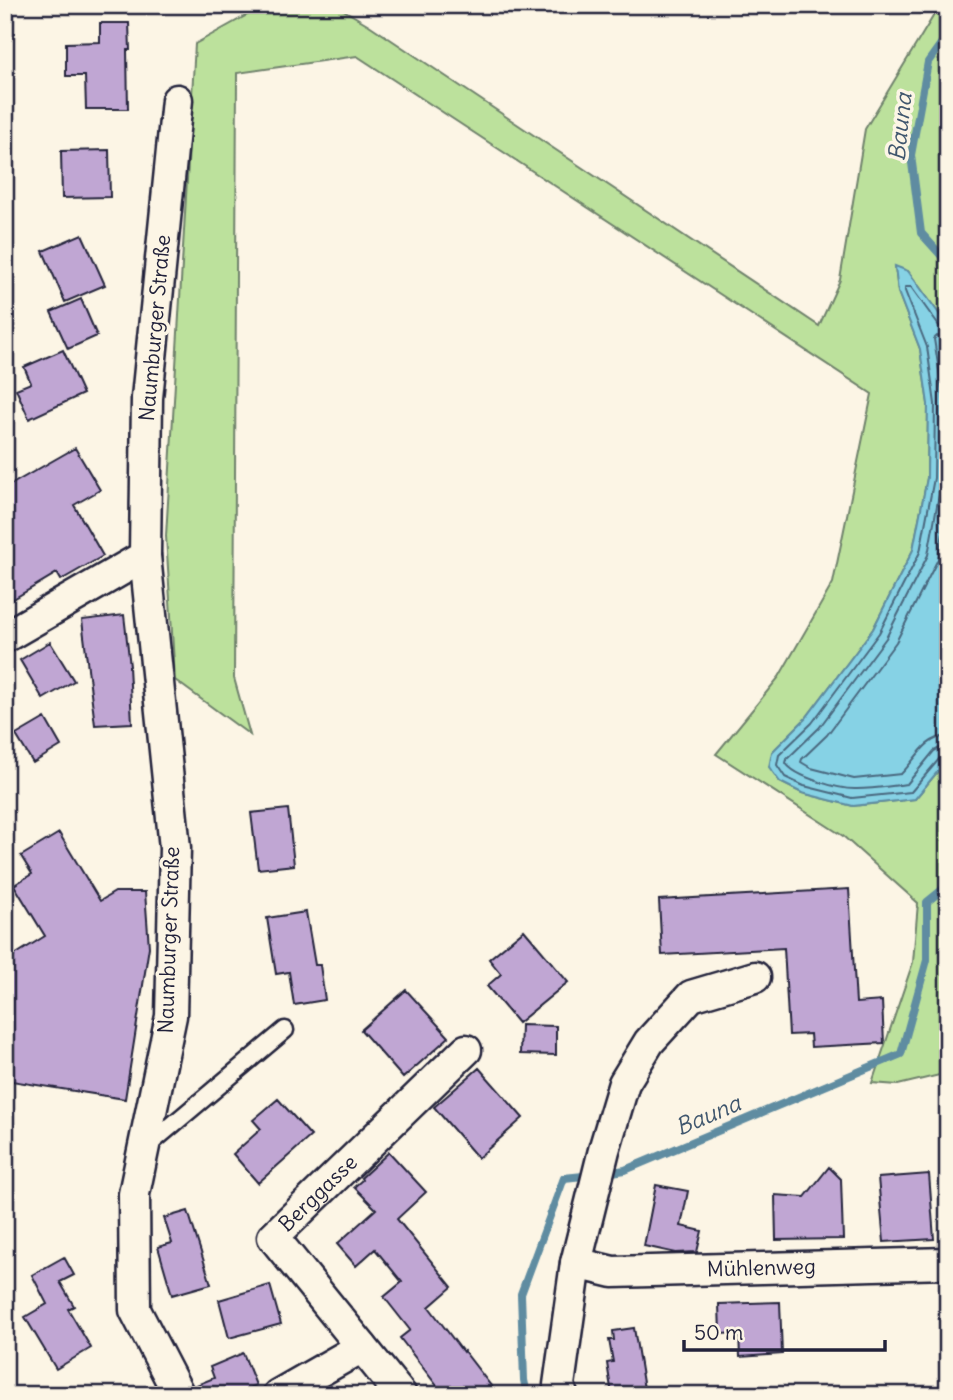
<svg xmlns="http://www.w3.org/2000/svg" width="953" height="1400" font-family="Delius,sans-serif">
<style>
.green{fill:#bce19c;stroke:#6f826c;stroke-width:2}
.water{fill:#86d2e5;stroke:#5e8ca1;stroke-width:2}
.lines{fill:none;stroke-linecap:round;stroke-linejoin:round}
.shore{stroke:#4a687f;stroke-width:2}
.stream{stroke:#5e8ca1;stroke-width:8}
.building{fill:#c0a6d3;stroke:#22223b;stroke-width:2}
.service-casing{stroke:#22223b;stroke-width:21}
.minor-casing{stroke:#22223b;stroke-width:35}
.service{stroke:#fcf5e5;stroke-width:16}
.minor{stroke:#fcf5e5;stroke-width:30}
.labels{text-anchor:middle;stroke-width:7;stroke-linejoin:round;paint-order:stroke}
.street-label{font-size:21px;fill:#22223b;stroke:#fcf5e5}
.water-label{font-size:23px;font-style:italic;fill:#40576e;stroke:#fcf5e5}
</style>
<rect width="100%" height="100%" fill="#fcf5e5"/>
<filter id="ink" filterUnits="userSpaceOnUse"><feTurbulence type="fractalNoise" baseFrequency=".0143" numOctaves="2"/><feDisplacementMap in="SourceGraphic" scale="14" xChannelSelector="R" yChannelSelector="G"/><feConvolveMatrix kernelMatrix="1 2 1 2 8 2 1 2 1" color-interpolation-filters="sRGB"/></filter>
<g filter="url(#ink)">
<path class="green" d="M 265,5 L 348,5 L 342,9 L 369,25 L 819,326 L 840,280 L 865,129 L 940,5 L 948,5 L 948,326 L 908,271 L 895,267 L 898,292 L 920,349 L 928,404 L 927,478 L 913,550 L 873,629 L 806,718 L 772,752 L 780,782 L 802,793 L 853,806 L 915,799 L 948,759 L 948,1073 L 898,1085 L 872,1083 L 913,962 L 918,903 L 843,836 L 716,754 L 779,677 L 833,583 L 872,394 L 357,56 L 237,73 L 234,678 L 250,735 L 175,680 L 166,536 L 195,44 Z"/>
<path class="water" d="M 895,266 L 908,271 L 948,326 L 948,759 L 915,799 L 853,806 L 802,793 L 780,782 L 769,767 L 772,752 L 806,718 L 873,629 L 913,550 L 927,478 L 928,404 L 920,349 L 898,292 Z"/>
<g class="lines">
<path class="shore" d="M 948,329 L 943,329 L 939,326 L 911,287 L 905,287 L 905,291 L 927,347 L 935,404 L 934,478 L 920,552 L 879,633 L 812,723 L 779,755 L 777,765 L 785,777 L 804,786 L 852,798 L 911,792 L 940,758 L 948,756
M 948,338 L 937,336 L 934,339 L 944,402 L 942,478 L 928,555 L 886,638 L 819,728 L 787,759 L 786,763 C 794,777 841,790 857,789 C 873,789 890,786 907,784 L 934,751 L 940,748 L 948,747
M 948,508 L 938,559 L 896,642 L 827,735 L 802,759 L 801,762 L 811,768 L 854,779 L 901,774 C 916,760 924,737 948,736"/>
<path class="stream" d="M 948,34 L 928,62 L 911,155 L 921,233 L 948,263
M 606,1173 L 625,1170 L 901,1054 L 927,960 L 927,902 L 948,885
M 527,1395 L 524,1380 L 521,1294 L 564,1178 L 593,1175"/>
</g>
<path class="building" d="M 100,23 L 129,23 L 130,50 L 127,50 L 128,109 L 86,109 L 85,76 L 66,76 L 66,43 L 100,42 Z
M 109,150 L 110,197 L 62,198 L 61,151 Z
M 82,234 L 105,285 L 65,302 L 43,251 Z
M 81,299 L 97,336 L 68,349 L 51,312 Z
M 63,350 L 83,394 L 29,419 L 16,389 L 31,383 L 24,367 Z
M 75,448 L 100,490 L 74,505 L 103,556 L 61,580 L 57,573 L 5,604 L 5,488 Z
M 124,615 L 130,666 L 129,666 L 132,723 L 95,725 L 82,620 Z
M 50,642 L 74,681 L 43,699 L 20,660 Z
M 45,718 L 61,746 L 33,763 L 16,735 Z
M 288,809 L 294,865 L 258,869 L 251,813 Z
M 59,833 L 100,901 L 115,892 L 145,892 L 149,947 L 125,1099 L 5,1080 L 5,961 L 45,936 L 14,885 L 32,874 L 21,856 Z
M 849,889 L 856,1003 L 882,1001 L 884,1043 L 811,1047 L 810,1034 L 789,1035 L 784,948 L 662,955 L 659,900 Z
M 306,912 L 315,965 L 320,965 L 325,1000 L 294,1005 L 289,972 L 276,974 L 267,918 Z
M 524,930 L 568,982 L 518,1023 L 487,986 L 501,974 L 489,959 Z
M 406,990 L 449,1037 L 403,1078 L 361,1030 Z
M 521,1025 L 556,1026 L 556,1055 L 520,1054 Z
M 479,1068 L 523,1118 L 478,1158 L 434,1107 Z
M 278,1099 L 311,1136 L 258,1183 L 233,1154 L 261,1129 L 253,1120 Z
M 389,1152 L 426,1192 L 397,1219 L 452,1287 L 429,1307 L 463,1352 L 464,1351 L 498,1395 L 444,1395 L 400,1338 L 410,1330 L 384,1297 L 402,1282 L 375,1249 L 356,1266 L 337,1244 L 376,1209 L 354,1187 L 362,1180 L 361,1178 Z
M 829,1167 L 841,1179 L 843,1239 L 776,1240 L 775,1195 L 805,1197 Z
M 929,1174 L 934,1239 L 884,1242 L 878,1178 Z
M 656,1185 L 688,1191 L 681,1226 L 702,1231 L 697,1252 L 676,1253 L 644,1246 Z
M 188,1211 L 211,1284 L 172,1295 L 158,1247 L 172,1243 L 164,1218 Z
M 64,1257 L 74,1275 L 60,1282 L 74,1306 L 68,1309 L 91,1348 L 56,1369 L 25,1317 L 47,1304 L 32,1275 Z
M 270,1285 L 281,1324 L 229,1338 L 219,1300 Z
M 780,1302 L 782,1354 L 740,1357 L 739,1333 L 720,1334 L 719,1304 Z
M 634,1328 L 645,1395 L 612,1395 L 607,1363 L 613,1362 L 609,1340 L 614,1340 L 613,1331 Z
M 243,1353 L 256,1385 L 233,1395 L 196,1395 L 194,1386 L 214,1378 L 210,1367 Z"/>
<g class="lines">
<g class="service-casing">
<path id="service" d="M 145,1148 L 285,1030"/>
</g>
<g class="minor-casing">
<g id="minor">
<path d="M 177,100 L 147,398 L 145,556 L 175,848 L 171,1016 L 134,1194 L 135,1310 L 179,1395"/>
<path d="M 5,637 L 145,556"/>
<path d="M 576,1263 L 604,1150 L 624,1083 L 649,1042 L 691,996 L 755,977"/>
<path d="M 278,1395 L 362,1347"/>
<path id="s1" d="M 401,1395 L 273,1237 L 466,1050"/>
<path id="s2" d="M 562,1395 L 559,1385 L 576,1263 L 613,1272 L 948,1263"/>
</g>
</g>
<use href="#service" class="service"/>
<use href="#minor" class="minor"/>
</g>
</g>
<g class="labels">
<g class="street-label">
<text transform="translate(155 328) rotate(-85)" y="7">Naumburger Straße</text>
<text transform="translate(169 940) rotate(-88)" y="7">Naumburger Straße</text>
<text dy="7" stroke="none"><textPath href="#s1" startOffset="266">Berggasse</textPath></text>
<text dy="7" stroke="none"><textPath href="#s2" startOffset="320">Mühlenweg</textPath></text>
</g>
<g class="water-label">
<text transform="translate(900 127) rotate(-84)" y="8">Bauna</text>
<text transform="translate(708 1115) rotate(-23)" y="8">Bauna</text>
</g>
</g>
<rect width="953" height="1400" fill="none" stroke="#fcf5e5" stroke-width="28"/>
<rect x="14" y="14" width="925" height="1372" fill="none" stroke="#22223b" stroke-width="2.5" filter="url(#ink)"/>
<path d="M684 1340v10h201v-10" fill="none" stroke="#22223b" stroke-width="3.5"/>
<text x="694" y="1340" font-size="21" fill="#22223b" stroke="#fcf5e5" stroke-width="5" paint-order="stroke">50 m</text>
</svg>
